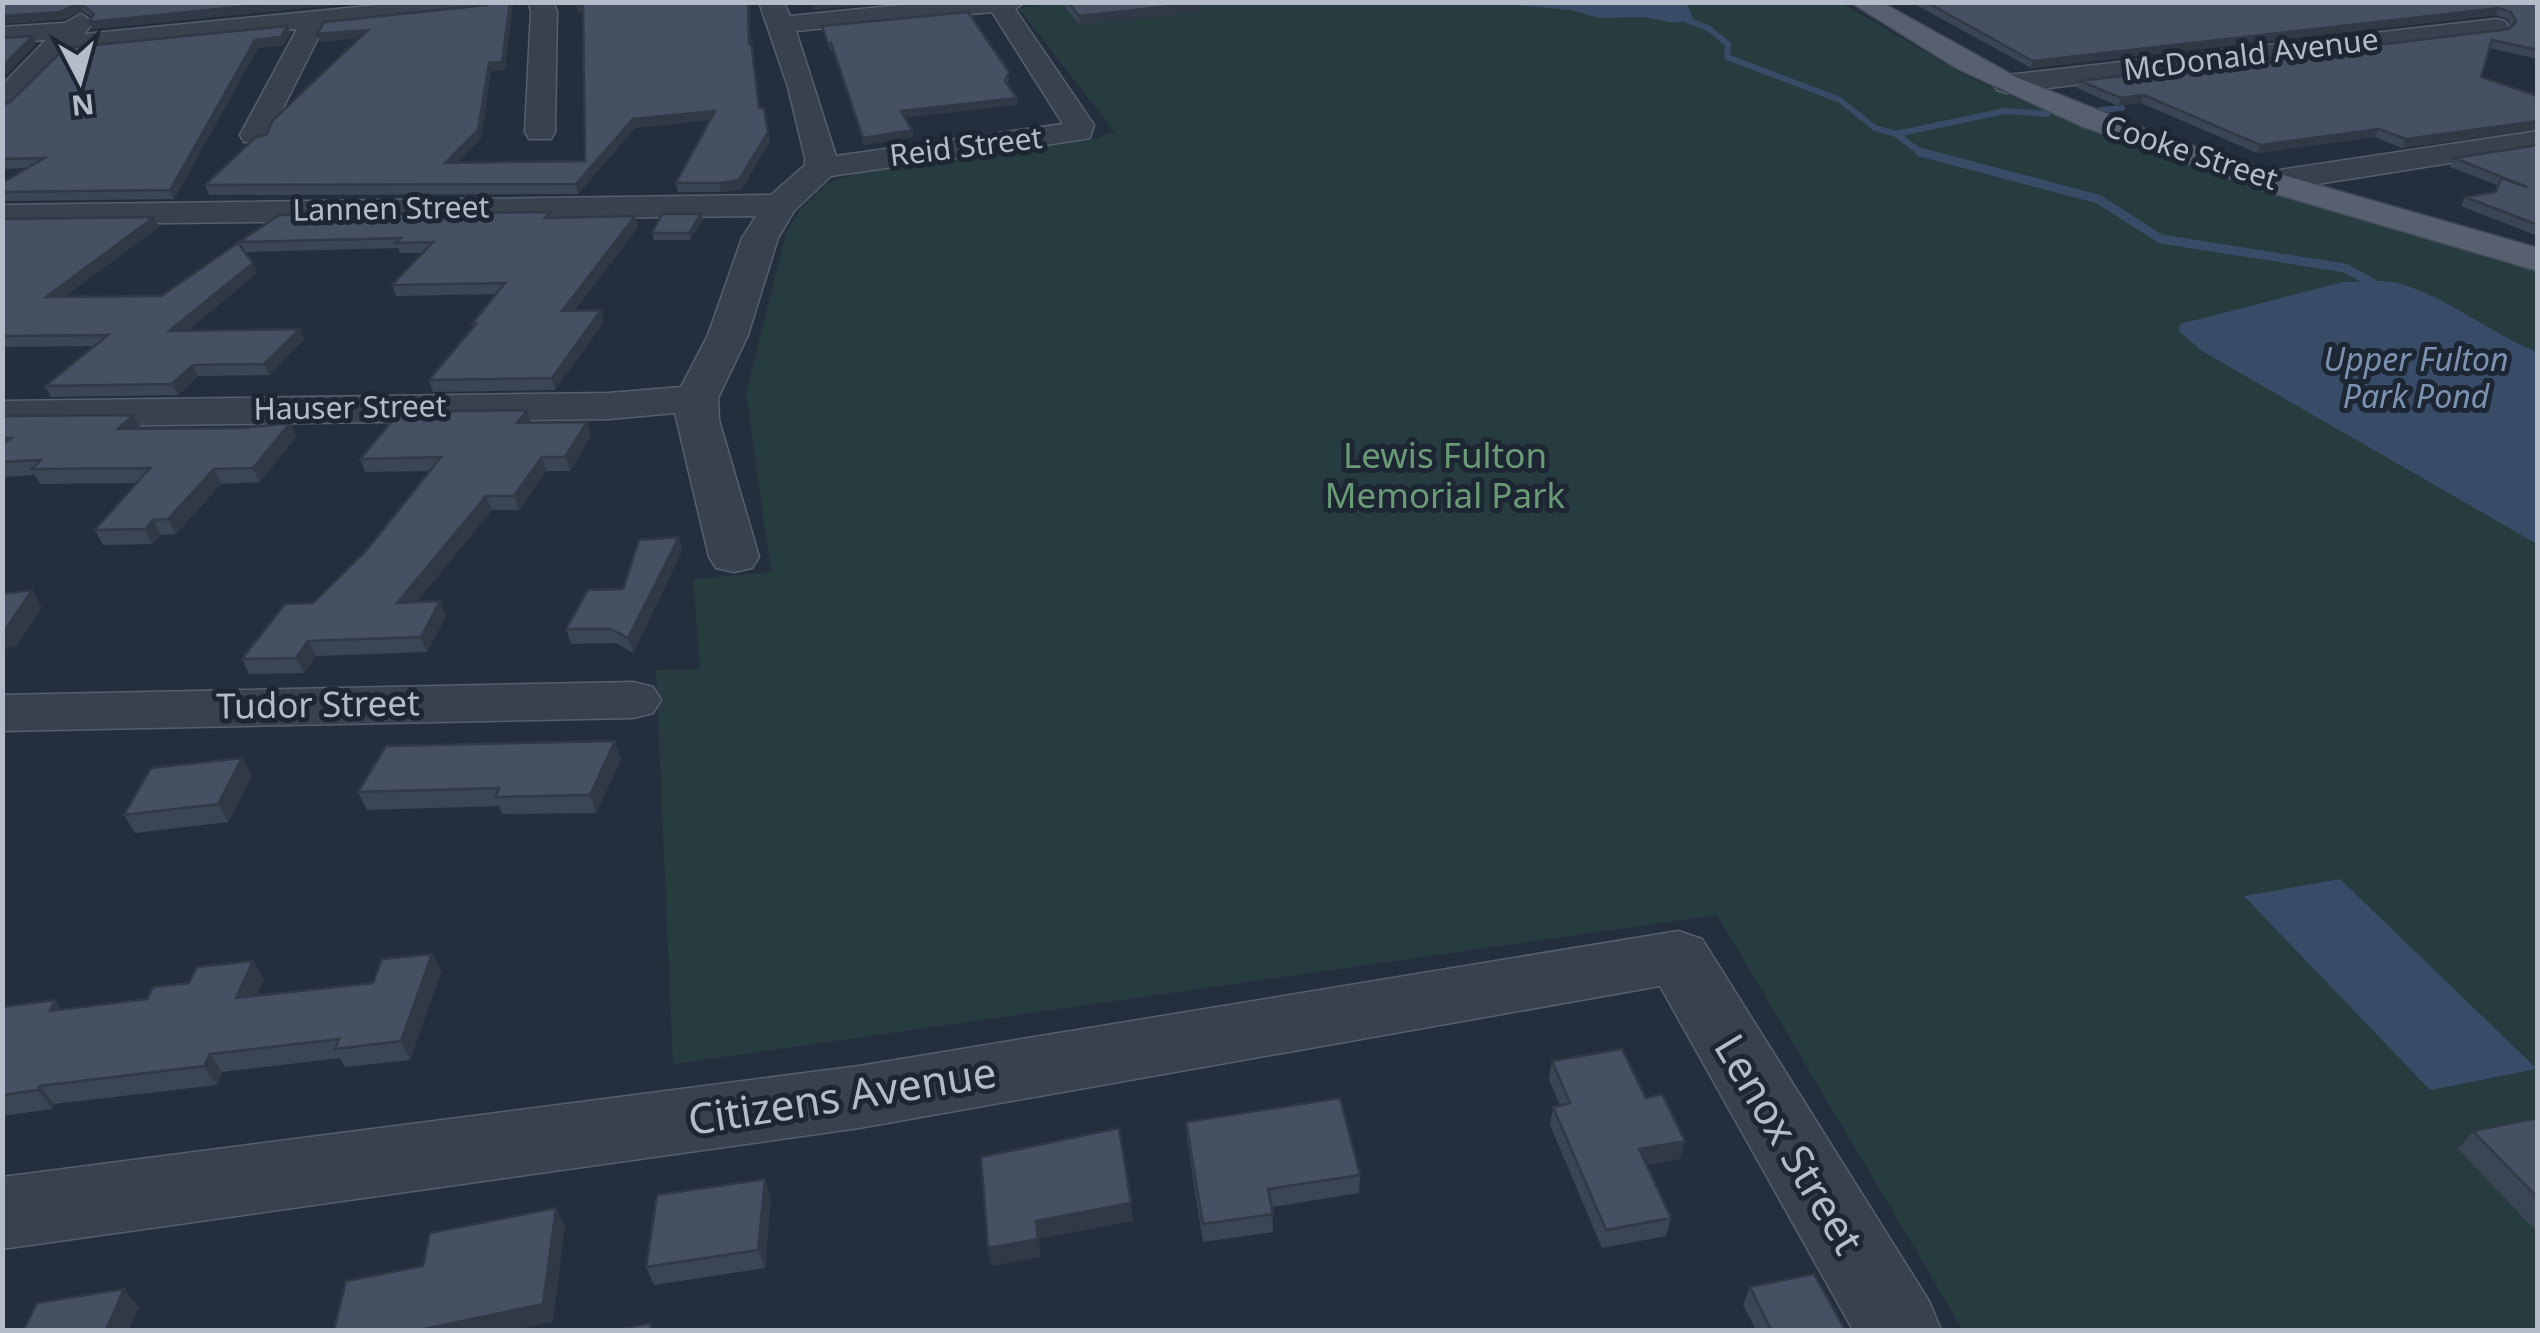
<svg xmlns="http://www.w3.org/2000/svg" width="2540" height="1333" font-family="'Noto Sans',sans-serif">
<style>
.green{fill:#263c3f}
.water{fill:#394c67}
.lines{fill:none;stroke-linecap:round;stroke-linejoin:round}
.stream-far1{stroke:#394c67;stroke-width:6}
.stream{stroke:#394c67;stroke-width:9}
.minor-casing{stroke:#565f6c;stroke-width:3}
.major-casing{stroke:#414a57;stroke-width:3}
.minor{fill:#38414e;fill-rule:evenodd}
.major{fill:#56606e;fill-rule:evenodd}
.wall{fill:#3b4654}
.shaded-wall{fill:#303945}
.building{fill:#455162;stroke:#303945;stroke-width:2.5}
.labels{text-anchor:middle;stroke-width:10;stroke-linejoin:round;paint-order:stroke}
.far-street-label{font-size:30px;fill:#b4bcc9;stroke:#1d2633}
.far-water-label{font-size:32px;font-style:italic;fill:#7c92b1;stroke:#1d2633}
.park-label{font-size:35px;fill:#6b9a76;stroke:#1d2633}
.street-label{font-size:35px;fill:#b4bcc9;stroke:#1d2633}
.near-street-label{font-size:42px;fill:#b4bcc9;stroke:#1d2633}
</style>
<rect width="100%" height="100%" fill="#242f3e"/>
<path class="green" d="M 1078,2 L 1841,3 L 1970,78 L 2097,133 L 2195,167 L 2537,271 L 2537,1330 L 1963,1330 L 1717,915 L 673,1064 L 656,670 L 700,669 L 693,579 L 771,572 L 746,393 L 786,233 L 800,210 L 828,183 L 868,169 L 1086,141 L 1115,132 L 1018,8 Z"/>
<path class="water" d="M 1491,3 L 1687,3 L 1693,19 L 1675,23 L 1643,17 L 1599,18 L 1571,10 Z
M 2343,282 C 2360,282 2381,279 2398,283 C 2450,298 2488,332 2537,352 L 2537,544 L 2202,351 L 2179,331 L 2180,324 Z
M 2340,879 L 2537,1069 L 2430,1090 L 2244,896 Z"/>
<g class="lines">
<path class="stream-far1" d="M 1687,20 L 1708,28 L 1728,44 L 1727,57 L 1840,100 L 1875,128 L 1896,134 L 1924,155
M 2100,110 L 2122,108
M 1896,134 L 2005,111 L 2047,114"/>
<path class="stream" d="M 1920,152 L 2098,199 L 2161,239 L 2345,268 L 2371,282"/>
<g class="minor-casing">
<path id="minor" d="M 408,2 L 501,2 L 489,9 L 324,26 L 266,142 L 244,142 L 240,135 L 297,29 L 67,52 L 12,108 L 2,111 L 2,85 L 46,40 L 2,43 L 2,27 L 65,23 L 81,14 L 94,22 L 84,34 Z
M 528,2 L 553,2 L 557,11 L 555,132 L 551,139 L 529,139 L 525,132 L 531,11 Z
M 759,2 L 784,2 L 790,16 L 931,2 L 1025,2 L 1015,9 L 1094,125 L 1090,138 L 1079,140 L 831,176 L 794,211 L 778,238 L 748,335 L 718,398 L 719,420 L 759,557 L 752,568 L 734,572 L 716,568 L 709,557 L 675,413 L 609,419 L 2,427 L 2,401 L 609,393 L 681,387 L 708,335 L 742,238 L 756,216 L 2,225 L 2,205 L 771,195 L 805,165 L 805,158 L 788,87 ZM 992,12 L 1063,124 L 836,156 L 796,31 Z
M 2496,19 L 2505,21 L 2509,27 L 2505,33 L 2007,93 L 1997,90 L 1993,84 L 1997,78 L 2007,75 Z
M 2538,131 L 2538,149 L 2273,191 L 2261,188 L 2256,181 L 2261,174 L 2273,171 Z
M 633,682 L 653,687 L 661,700 L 653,713 L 633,718 L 2,731 L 2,695 Z
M 1678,931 L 1702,939 L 1929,1301 L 1941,1330 L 1853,1330 L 1660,986 L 859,1128 L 2,1249 L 2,1177 L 859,1066 Z"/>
</g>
<g class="major-casing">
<path id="major" d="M 1850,2 L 1881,2 L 2018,78 L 2165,137 L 2293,178 L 2538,248 L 2538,271 L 2269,192 L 2081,126 L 1956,68 Z"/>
</g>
<use href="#minor" class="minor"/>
<use href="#major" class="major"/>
</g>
<path class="wall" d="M 2,2 L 365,2 L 93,29 L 89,22 L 92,17 L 83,11 L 64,19 L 2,24 Z
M 492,2 L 513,2 L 505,70 L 491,71 L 481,138 L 457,163 L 585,161 L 584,12 L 578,13 L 576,2 L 757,2 L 756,5 L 749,5 L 750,43 L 760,108 L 770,141 L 741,190 L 721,192 L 678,192 L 676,183 L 710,120 L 635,128 L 578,194 L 209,195 L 205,185 L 266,135 L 359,38 L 320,42 L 487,5 Z
M 1061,2 L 1197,2 L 1198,12 L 1080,25 Z
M 1911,2 L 2538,2 L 2538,59 L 2490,48 L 2481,77 L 2538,96 L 2538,129 L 2402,148 L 2375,137 L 2257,153 L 2141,103 L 2118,106 L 2077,88 L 2080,81 L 2509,29 L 2511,27 L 2508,19 L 2496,15 L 2031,68 Z
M 822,26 L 1009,78 L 1007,84 L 1017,105 L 905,117 L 912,130 L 913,137 L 864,145 L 832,49 L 831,52 Z
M 290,33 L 284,45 L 258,48 L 174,199 L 2,201 L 2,183 L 28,168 L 2,169 L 2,105 Z
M 2538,145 L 2538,236 L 2461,206 L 2465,197 L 2495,192 L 2497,185 L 2450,167 L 2454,158 Z
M 701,214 L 703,220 L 690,240 L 654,240 L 652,233 Z
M 635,216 L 638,227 L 574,311 L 601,310 L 604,322 L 555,390 L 433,392 L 429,380 L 474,328 L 472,324 L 496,294 L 396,296 L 392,285 L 423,253 L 400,253 L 398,248 L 245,252 L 257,273 L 187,331 L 304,339 L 269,375 L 198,376 L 178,395 L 51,397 L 45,386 L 94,346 L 4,347 L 2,348 L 2,219 L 159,227 L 65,296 L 161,296 L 242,249 L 239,242 L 553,218 Z
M 134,415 L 141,429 L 296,437 L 260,482 L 221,484 L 176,534 L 161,535 L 152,544 L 103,545 L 95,530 L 137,483 L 40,484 L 35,475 L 2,477 L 2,418 Z
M 531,423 L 591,435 L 570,471 L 546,471 L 519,510 L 492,510 L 416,602 L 440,601 L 446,616 L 427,652 L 316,656 L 304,673 L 249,674 L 242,659 L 313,603 L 366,551 L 430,471 L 365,472 L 360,459 Z
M 679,537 L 682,551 L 633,653 L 616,643 L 571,644 L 566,629 L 623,589 Z
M 242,758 L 252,776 L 228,822 L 135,833 L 124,815 Z
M 621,759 L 596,813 L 502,814 L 499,806 L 367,810 L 358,792 Z
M 432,954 L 441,972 L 410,1060 L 345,1067 L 340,1058 L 222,1072 L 217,1085 L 54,1104 L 52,1109 L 2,1116 L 2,1007 L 55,1000 L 62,1009 L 147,999 L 253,961 L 264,979 L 256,996 L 373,983 Z
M 1552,1061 L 1646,1098 L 1685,1141 L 1680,1159 L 1646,1165 L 1671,1218 L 1666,1236 L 1602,1248 L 1550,1125 L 1553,1107 L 1560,1105 L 1549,1080 Z
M 2538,1118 L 2538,1231 L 2536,1231 L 2458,1149 L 2473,1131 Z
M 1186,1122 L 1360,1175 L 1359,1193 L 1272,1207 L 1273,1232 L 1203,1242 L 1187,1140 Z
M 771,1197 L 765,1268 L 654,1285 L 646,1267 Z
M 1750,1287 L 1845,1330 L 1756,1330 L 1743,1305 Z"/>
<path class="shaded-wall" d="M 286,2 L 365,2 L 93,29 L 89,22 Z
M 510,2 L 513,2 L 505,70 L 491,71 L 481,138 L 448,172 L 445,163 L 489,63 Z
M 748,2 L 757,2 L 756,5 L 749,5 L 751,53 Z
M 838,2 L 905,2 L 814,10 L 813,4 Z
M 80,3 L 83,11 L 64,19 L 2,24 L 2,16 Z
M 1198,3 L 1198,12 L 1080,25 L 1079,16 Z
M 576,5 L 583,5 L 585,12 L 578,13 Z
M 2499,8 L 2496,15 L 2031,68 L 2033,61 Z
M 287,26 L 290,33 L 284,45 L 258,48 L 174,199 L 170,190 L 255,40 Z
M 368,30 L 371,37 L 320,42 L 317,34 Z
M 33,36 L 36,44 L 2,79 L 2,67 Z
M 2144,95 L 2141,103 L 2118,106 L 2121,98 Z
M 1017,98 L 1017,105 L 902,118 L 901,111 Z
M 764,108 L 770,141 L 741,190 L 721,192 L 719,183 Z
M 715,111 L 716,119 L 635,128 L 578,194 L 576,184 L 633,119 Z
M 2538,121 L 2538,129 L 2402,148 L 2406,139 Z
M 2379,129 L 2375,137 L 2257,153 L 2260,145 Z
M 912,130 L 913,137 L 864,145 L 863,138 Z
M 701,214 L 703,220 L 690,240 L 689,233 Z
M 635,216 L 638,227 L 566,322 L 562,311 Z
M 154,217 L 159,227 L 51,307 L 46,297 Z
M 253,263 L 257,273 L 174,342 L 169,331 Z
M 601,310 L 604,322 L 555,390 L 552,378 Z
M 300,329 L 304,339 L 269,375 L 264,364 Z
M 193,365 L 198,376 L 178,395 L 172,384 Z
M 527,410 L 531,424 L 517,423 Z
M 134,415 L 141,429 L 118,429 Z
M 587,422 L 591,435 L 570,471 L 565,457 Z
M 290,423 L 296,437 L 260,482 L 253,468 Z
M 542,457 L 546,471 L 519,510 L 514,496 Z
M 214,469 L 221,484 L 176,534 L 168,519 Z
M 486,496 L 492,510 L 404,618 L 397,603 Z
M 153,520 L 161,535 L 152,544 L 145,529 Z
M 679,537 L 682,551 L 633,653 L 628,638 Z
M 32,590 L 42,607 L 16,647 L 2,649 L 2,631 Z
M 440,601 L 446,616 L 427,652 L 421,637 Z
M 308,641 L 316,656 L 304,673 L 296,658 Z
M 615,741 L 621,759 L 596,813 L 590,795 Z
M 242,758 L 252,776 L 228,822 L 218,804 Z
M 432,954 L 441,972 L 410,1060 L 401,1041 Z
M 253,961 L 264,979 L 247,1016 L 236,998 Z
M 55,1000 L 69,1019 L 50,1011 Z
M 210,1054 L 222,1072 L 217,1085 L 204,1066 Z
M 40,1086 L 54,1104 L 52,1109 L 38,1090 Z
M 1685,1141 L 1680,1159 L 1634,1168 L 1639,1149 Z
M 765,1179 L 771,1197 L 765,1268 L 758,1250 Z
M 1131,1203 L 1133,1221 L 1039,1239 L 1041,1257 L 991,1266 L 988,1248 L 1036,1221 Z
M 556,1208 L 565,1226 L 553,1322 L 513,1330 L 419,1330 Z
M 124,1289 L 139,1307 L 129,1330 L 106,1330 Z"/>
<path class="building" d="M 2,2 L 286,2 L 89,22 L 94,14 L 80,3 L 60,12 L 2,16 Z
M 492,2 L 510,2 L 502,62 L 489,63 L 478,130 L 445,163 L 585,161 L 583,5 L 576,5 L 576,2 L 748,2 L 749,45 L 751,41 L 759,108 L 764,108 L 768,132 L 739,180 L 719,183 L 676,183 L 715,111 L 633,119 L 576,184 L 205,185 L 256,137 L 266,135 L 273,120 L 368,30 L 317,34 L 324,22 L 487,5 Z
M 1068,2 L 1197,2 L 1198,3 L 1079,16 Z
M 1926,2 L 2538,2 L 2538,50 L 2492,40 L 2481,77 L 2538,96 L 2538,121 L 2406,139 L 2379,129 L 2260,145 L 2144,95 L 2121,98 L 2080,81 L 2509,29 L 2516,22 L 2511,12 L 2499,8 L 2033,61 Z
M 968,12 L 1009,72 L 1005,81 L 1017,98 L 901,111 L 912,130 L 863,138 L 831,43 L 829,46 L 822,26 Z
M 287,26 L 281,37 L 255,40 L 170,190 L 2,192 L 2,183 L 44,158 L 2,159 L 2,105 L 10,102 L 65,48 Z
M 33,36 L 2,67 L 2,38 Z
M 2538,145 L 2538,225 L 2465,197 L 2496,192 L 2501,178 L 2527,187 L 2454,158 Z
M 551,212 L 545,218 L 635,216 L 562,311 L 601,310 L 552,378 L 429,380 L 476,324 L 472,324 L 505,283 L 392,285 L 433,242 L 396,243 L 401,238 L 239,242 L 279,215 Z
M 662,214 L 701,214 L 689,233 L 652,233 Z
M 154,217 L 46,297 L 161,296 L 238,243 L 253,263 L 169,331 L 300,329 L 264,364 L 193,365 L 172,384 L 45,386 L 108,335 L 2,336 L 2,219 Z
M 527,410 L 517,423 L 587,422 L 565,457 L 542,457 L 514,496 L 486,496 L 397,603 L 440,601 L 421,637 L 308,641 L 296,658 L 242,659 L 285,604 L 313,603 L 366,551 L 441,457 L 360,459 L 400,412 Z
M 134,415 L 118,429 L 243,428 L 290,423 L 253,468 L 214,469 L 168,519 L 153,520 L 145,529 L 95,530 L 150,468 L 32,469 L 41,460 L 2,462 L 2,445 L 11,438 L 2,438 L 4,416 Z
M 679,537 L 628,638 L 611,629 L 566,629 L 588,590 L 623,589 L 639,540 Z
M 32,590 L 5,630 L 2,631 L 2,594 Z
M 615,741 L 590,795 L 495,797 L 499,788 L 358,792 L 386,746 Z
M 242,758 L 218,804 L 124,815 L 151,768 Z
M 432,954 L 401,1041 L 335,1049 L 339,1039 L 210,1054 L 204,1066 L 40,1086 L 38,1090 L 2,1095 L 2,1007 L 55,1000 L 50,1011 L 147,999 L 153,987 L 189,983 L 197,967 L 253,961 L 236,998 L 373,983 L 382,959 Z
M 1622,1049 L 1646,1098 L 1662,1094 L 1685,1141 L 1639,1149 L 1671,1218 L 1606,1230 L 1553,1107 L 1570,1103 L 1552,1061 Z
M 1340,1098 L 1360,1175 L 1268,1189 L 1273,1214 L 1203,1224 L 1186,1122 Z
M 2538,1118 L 2538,1198 L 2473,1131 Z
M 1119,1128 L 1131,1203 L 1036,1221 L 1038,1239 L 988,1248 L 981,1157 Z
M 765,1179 L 758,1250 L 646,1267 L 657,1195 Z
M 556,1208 L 543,1304 L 419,1330 L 334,1330 L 346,1281 L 423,1266 L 430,1233 Z
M 1814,1274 L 1845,1330 L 1771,1330 L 1750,1287 Z
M 124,1289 L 106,1330 L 24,1330 L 37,1303 Z
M 651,1323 L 650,1330 L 617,1330 Z"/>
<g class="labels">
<g class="far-street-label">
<text transform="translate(2251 55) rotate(-7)" y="10">McDonald Avenue</text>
<text transform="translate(966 147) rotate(-7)" y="10">Reid Street</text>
<text transform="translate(2191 153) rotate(18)" y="10">Cooke Street</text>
<text transform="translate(391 209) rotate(-1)" y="10">Lannen Street</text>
<text transform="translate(350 408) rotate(-1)" y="10">Hauser Street</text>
</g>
<g class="far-water-label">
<text x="2416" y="371">Upper Fulton<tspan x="2416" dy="37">Park Pond</tspan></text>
</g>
<g class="park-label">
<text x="1445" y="468">Lewis Fulton<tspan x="1445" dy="40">Memorial Park</tspan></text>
</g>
<g class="street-label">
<text transform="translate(318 705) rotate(-1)" y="12">Tudor Street</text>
</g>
<g class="near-street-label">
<text transform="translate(842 1096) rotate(-9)" y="15">Citizens Avenue</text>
<text transform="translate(1789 1144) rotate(59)" y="15">Lenox Street</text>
</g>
</g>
<rect width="2540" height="1333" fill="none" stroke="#b4bcc9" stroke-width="10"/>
<g transform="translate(80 80) rotate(174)" stroke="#1d2633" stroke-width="8" paint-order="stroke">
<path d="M0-8L18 38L0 25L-18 38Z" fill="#b4bcc9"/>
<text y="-15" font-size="28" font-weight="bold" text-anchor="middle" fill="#b4bcc9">N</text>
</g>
</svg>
